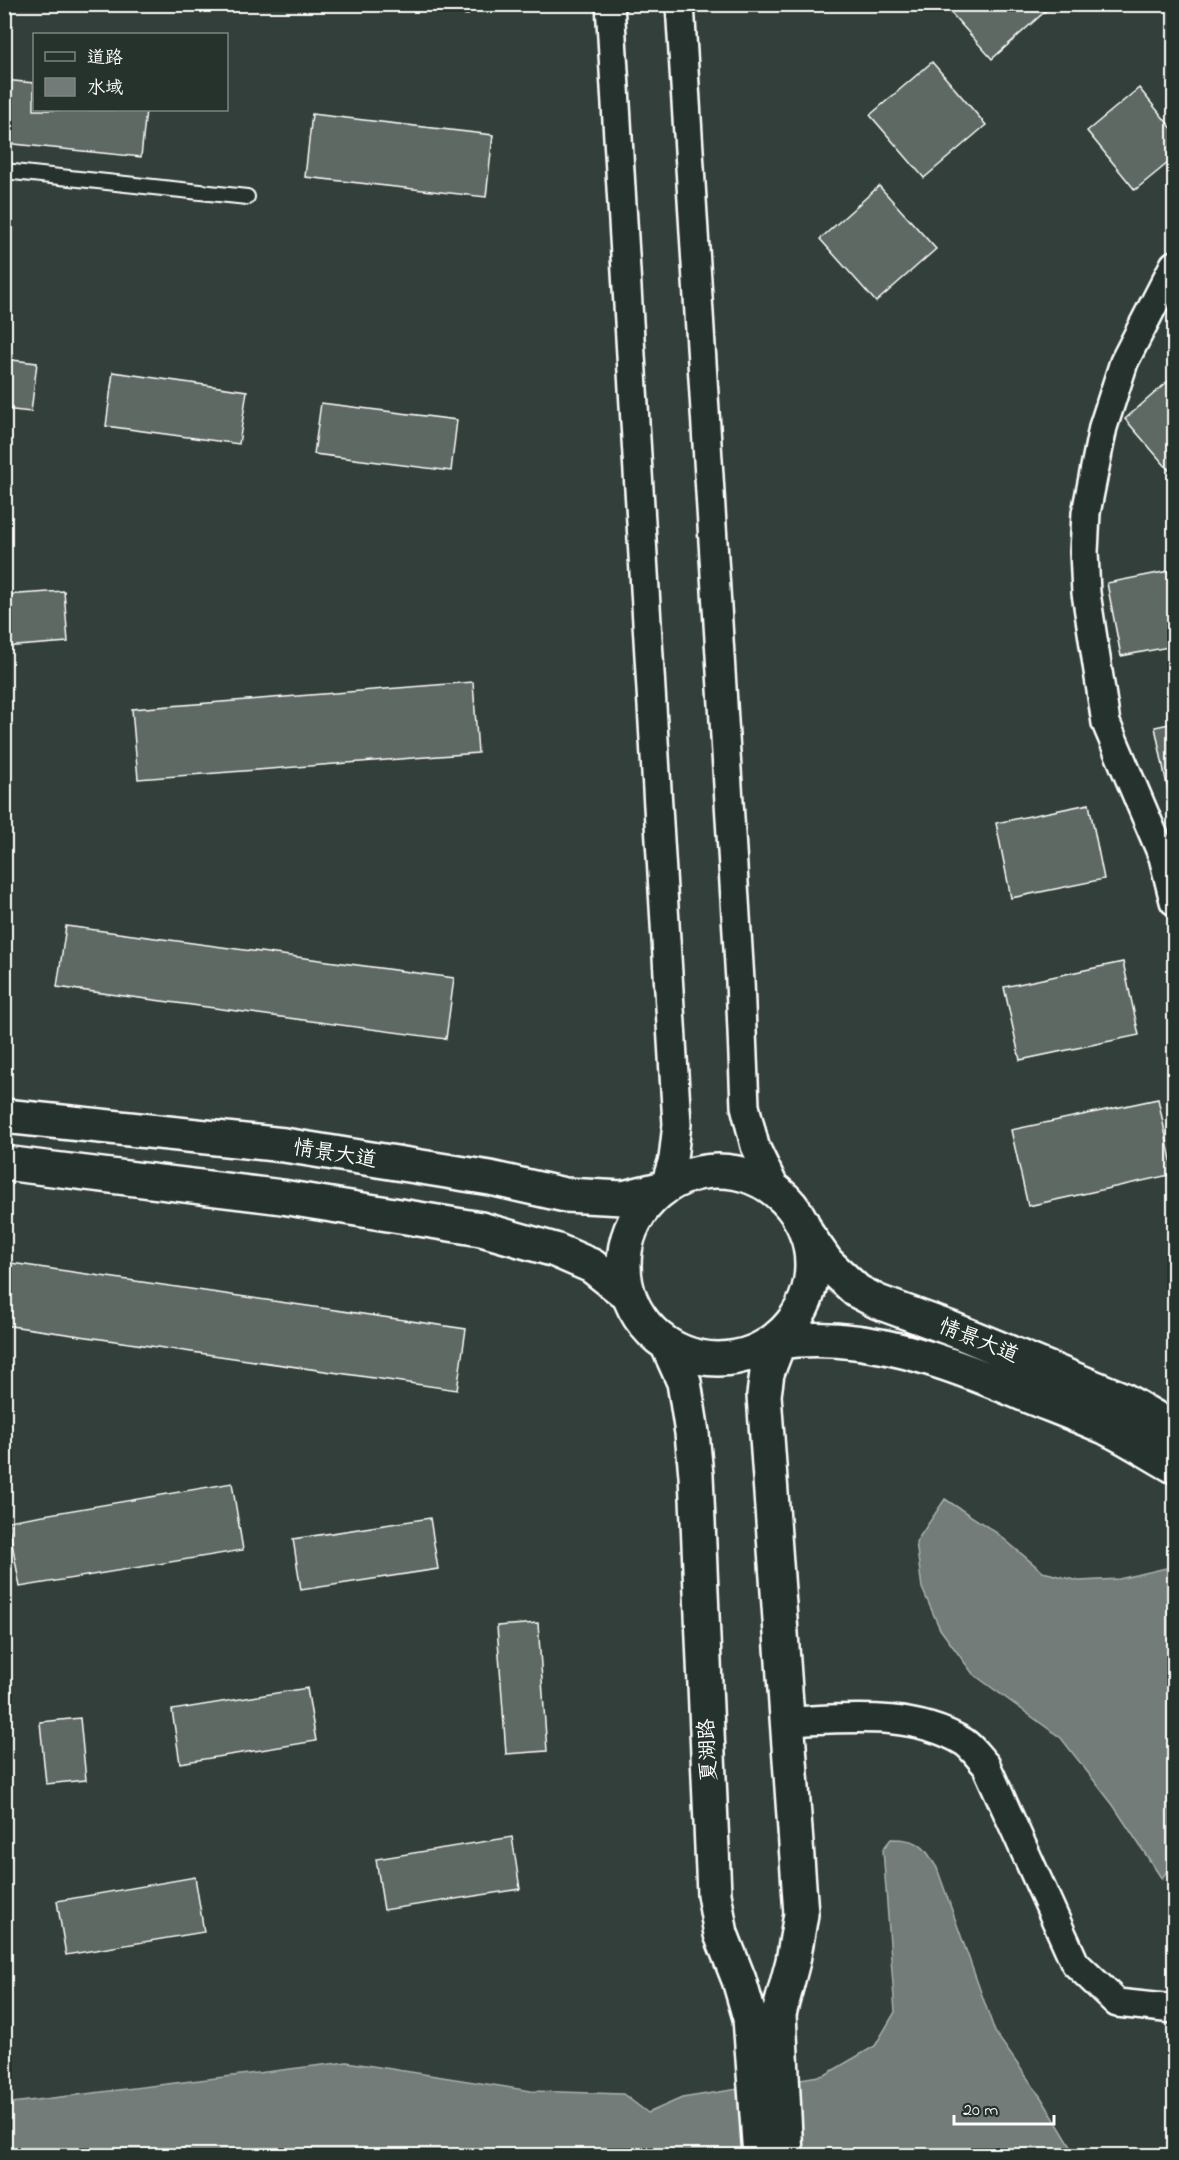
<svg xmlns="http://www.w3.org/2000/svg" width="1179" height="2160" font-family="'Indie Flower','LXGW WenKai TC',sans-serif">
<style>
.water{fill:#737b78;stroke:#abb0ae;stroke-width:1.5}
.building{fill:#5f6964;stroke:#fff;stroke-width:1.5}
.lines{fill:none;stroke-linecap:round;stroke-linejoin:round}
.lane-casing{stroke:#fff;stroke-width:18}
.street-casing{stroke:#fff;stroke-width:32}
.secondary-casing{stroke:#fff;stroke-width:38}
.lane{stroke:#26332d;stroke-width:14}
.street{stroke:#26332d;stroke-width:27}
.secondary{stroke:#26332d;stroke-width:33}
.labels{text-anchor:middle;stroke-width:6;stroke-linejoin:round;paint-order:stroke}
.street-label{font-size:21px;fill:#fff;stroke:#26332d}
</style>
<rect width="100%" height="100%" fill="#333f3a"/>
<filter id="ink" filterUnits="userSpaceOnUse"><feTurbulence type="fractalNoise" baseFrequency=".0167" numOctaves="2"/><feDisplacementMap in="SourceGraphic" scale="12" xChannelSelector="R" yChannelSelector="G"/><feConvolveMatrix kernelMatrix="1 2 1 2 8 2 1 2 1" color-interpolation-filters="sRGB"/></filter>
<g filter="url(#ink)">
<path class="water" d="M 945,1499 L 997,1533 L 1043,1572 L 1079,1581 L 1119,1579 L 1166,1568 L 1174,1573 L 1174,1858 L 1162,1879 L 1113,1805 L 1061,1738 L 973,1674 L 940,1629 L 922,1588 L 916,1542 Z
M 891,1839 C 920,1839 923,1845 937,1868 L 995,2032 L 1042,2099 L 1076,2155 L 5,2156 L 4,2104 L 347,2062 L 531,2091 L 623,2094 L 648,2113 L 682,2098 L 825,2075 L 875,2046 L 895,2012 L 883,1849 Z"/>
<path class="building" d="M 380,4 L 469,4 L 468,15 Z
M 943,4 L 1047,4 L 1050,7 L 992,59 Z
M 932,62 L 986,125 L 924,178 L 870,115 Z
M 4,80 L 34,83 L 34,110 L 146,110 L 141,157 L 4,143 Z
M 1139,88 L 1174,131 L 1174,158 L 1135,190 L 1087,131 Z
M 312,114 L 493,135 L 486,197 L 305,177 Z
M 879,186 L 936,249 L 876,302 L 820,239 Z
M 4,359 L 37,363 L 31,412 L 4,409 Z
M 113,372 L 247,391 L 239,444 L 106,426 Z
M 1174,376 L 1174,476 L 1125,419 Z
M 321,403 L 457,420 L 451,471 L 314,454 Z
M 1174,570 L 1174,646 L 1121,656 L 1107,583 Z
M 64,591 L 68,642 L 4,647 L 4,595 Z
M 473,682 L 478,753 L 138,779 L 132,709 Z
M 1174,723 L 1174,799 L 1170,800 L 1155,727 Z
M 1089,804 L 1104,879 L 1011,898 L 996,823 Z
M 66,926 L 454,978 L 446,1039 L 57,987 Z
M 1123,962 L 1139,1035 L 1020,1060 L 1004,987 Z
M 1158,1099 L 1174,1174 L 1028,1206 L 1011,1130 Z
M 4,1262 L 466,1329 L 457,1390 L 4,1325 Z
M 232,1483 L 243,1550 L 20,1587 L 8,1521 Z
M 430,1518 L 438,1569 L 301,1590 L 293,1539 Z
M 538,1623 L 547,1751 L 506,1754 L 497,1626 Z
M 307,1688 L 316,1741 L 180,1763 L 172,1710 Z
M 80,1718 L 86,1780 L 46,1784 L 40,1722 Z
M 512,1837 L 520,1889 L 384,1910 L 376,1859 Z
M 195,1877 L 204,1932 L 66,1955 L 57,1901 Z"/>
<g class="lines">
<g class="lane-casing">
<path id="lane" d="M 4,171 L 247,197"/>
</g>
<g class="street-casing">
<path id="street" d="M 610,4 L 677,1124 L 673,1159 L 664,1188
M 680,4 L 740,981 L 745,1106 L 755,1146 L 776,1190
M 1174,265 L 1124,362 L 1103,427 L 1086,513 L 1084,552 L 1086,593 L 1106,723 L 1163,857 L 1174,901
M 786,1721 C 845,1719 911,1710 964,1742 C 972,1747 979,1758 986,1765 L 1075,1963 L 1117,2003 L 1174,2009"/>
</g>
<g class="secondary-casing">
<path id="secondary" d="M 4,1116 L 284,1145 L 490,1178 L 565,1195 L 623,1198 L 664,1188
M 4,1163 L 282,1197 L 481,1229 L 555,1250 L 592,1266 L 626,1293
M624 1265a94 94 0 1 1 188 0a94 94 0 1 1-188 0Z
M 806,1233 L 827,1263 L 857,1291 L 878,1302 L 952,1329 L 1122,1399 L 1174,1429
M 779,1342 L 767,1373 L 764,1395 L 801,1914 L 793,1961 L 779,2014 L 786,2156
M 779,1342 C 864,1330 949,1362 1026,1395 C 1053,1406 1080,1416 1107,1428 C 1130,1439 1152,1454 1174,1466
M 667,1344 L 684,1382 L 692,1433 L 696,1475 L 714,1894 L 721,1934 L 739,1980 L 750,2018 L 760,2156"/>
</g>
<use href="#lane" class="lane"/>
<use href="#street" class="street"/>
<use href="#secondary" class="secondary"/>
</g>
</g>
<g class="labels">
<g class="street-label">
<text transform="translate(335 1153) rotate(9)" y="7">情景大道</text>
<text transform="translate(979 1340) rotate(22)" y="7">情景大道</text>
<text transform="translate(707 1750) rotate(-93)" y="7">夏湖路</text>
</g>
</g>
<rect width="1179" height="2160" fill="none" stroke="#26332d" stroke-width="24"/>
<rect x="12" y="12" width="1155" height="2136" fill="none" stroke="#fff" stroke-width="2" filter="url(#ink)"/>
<rect x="33" y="33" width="195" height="78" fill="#26332d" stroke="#7d8581" stroke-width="1.5"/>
<rect x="45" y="52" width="30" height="9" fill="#26332d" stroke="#7d8581" stroke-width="1.5"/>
<text x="87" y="63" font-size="18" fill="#ffffff">道路</text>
<rect x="45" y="78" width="30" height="18" fill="#737b78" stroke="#7d8581" stroke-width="1.5"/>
<text x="87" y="93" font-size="18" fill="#ffffff">水域</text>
<path d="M954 2115v9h100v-9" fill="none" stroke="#ffffff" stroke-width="3"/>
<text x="963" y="2115" font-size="18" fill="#ffffff" stroke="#26332d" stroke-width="4.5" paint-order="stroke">20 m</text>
</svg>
